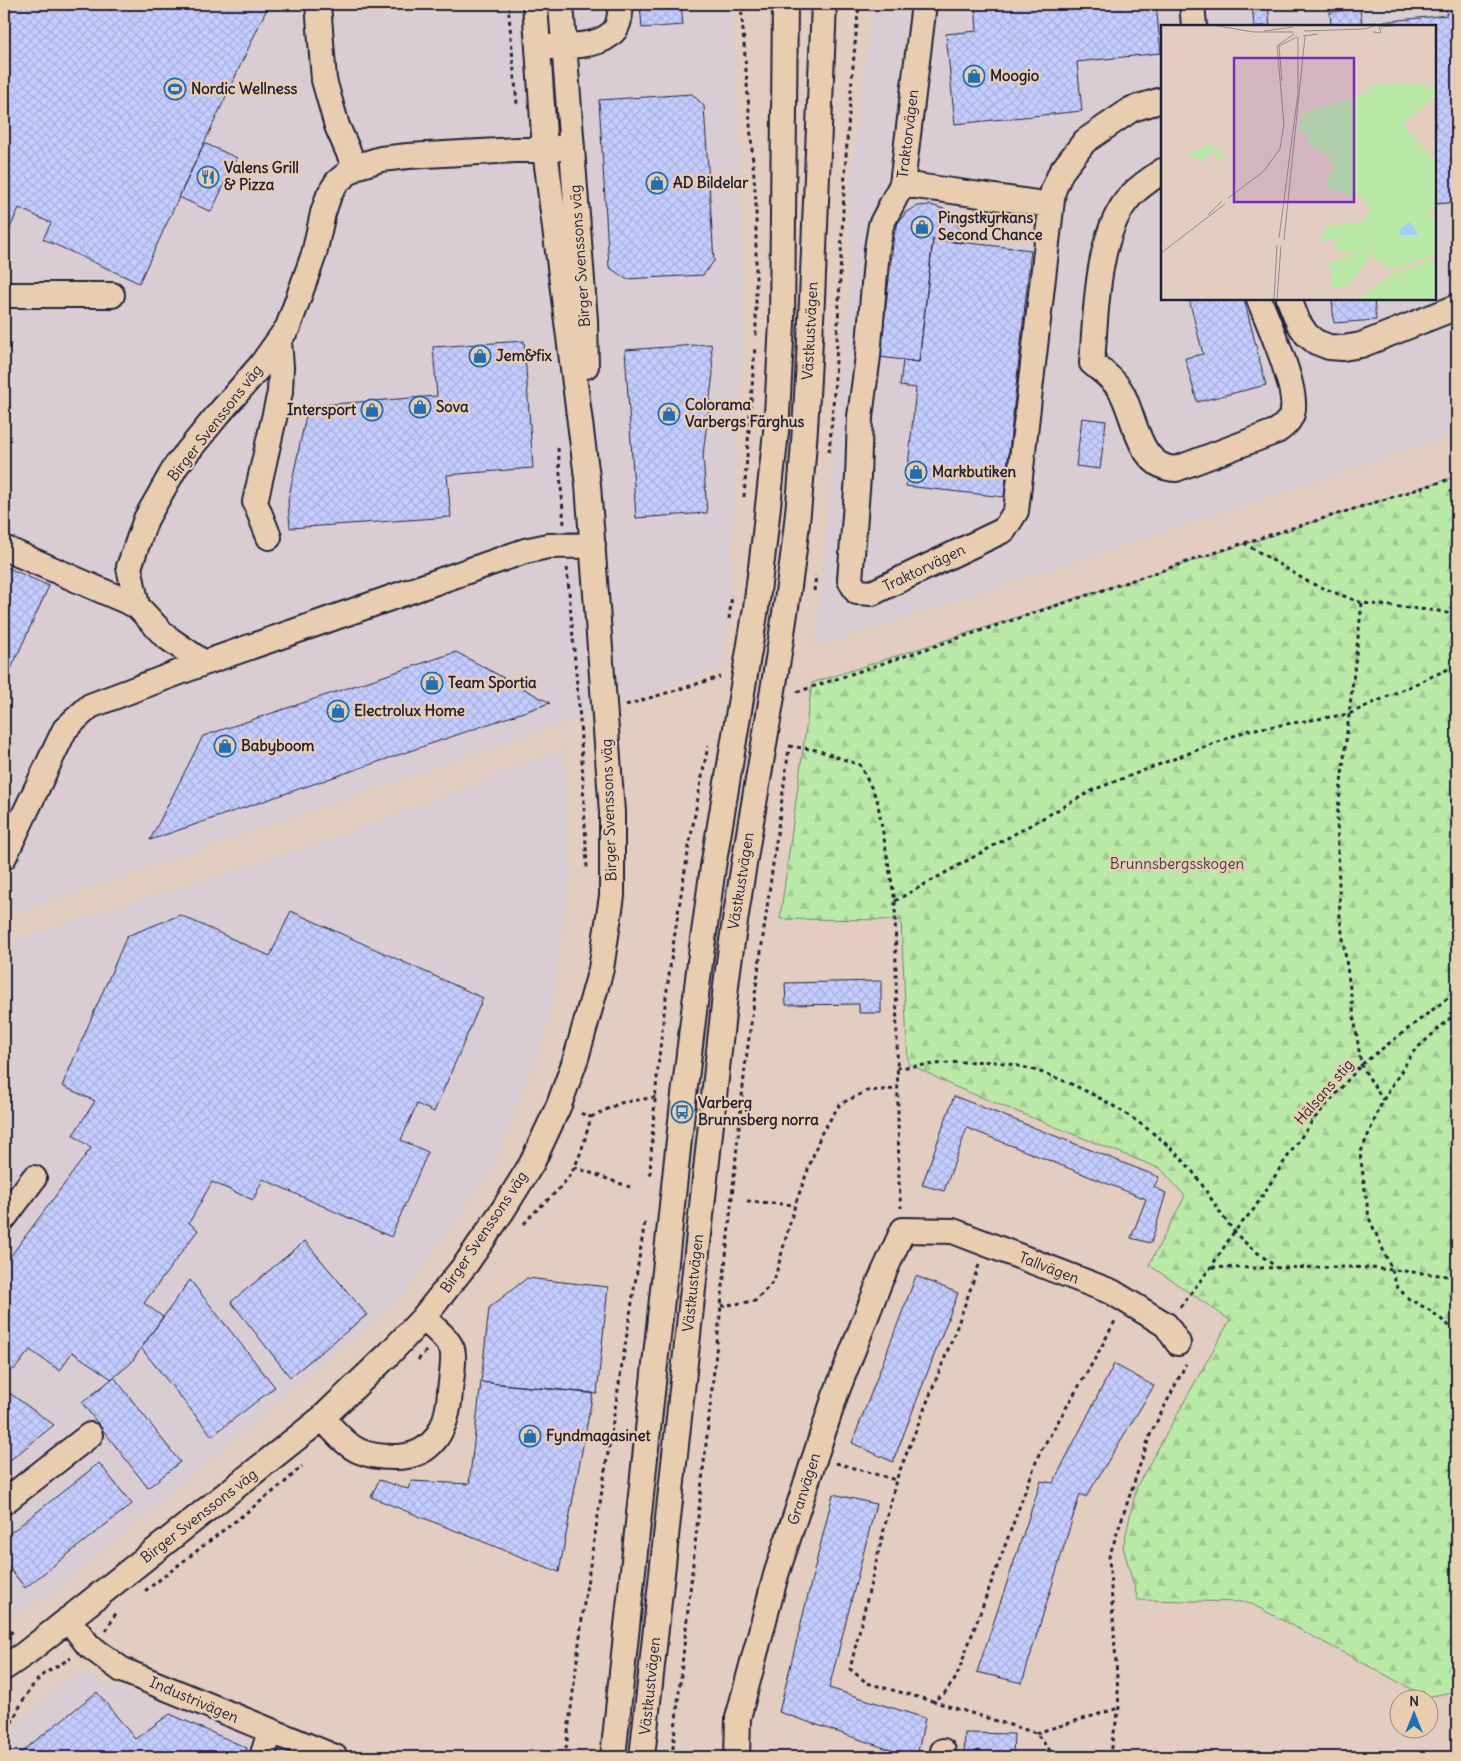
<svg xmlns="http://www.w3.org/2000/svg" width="1461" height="1761" font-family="Delius,sans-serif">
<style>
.built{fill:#d9cdd3;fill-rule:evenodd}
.forest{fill:url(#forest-firs);stroke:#6e8672}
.building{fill:url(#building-cross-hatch);stroke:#22223b}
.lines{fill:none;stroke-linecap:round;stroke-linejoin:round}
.minor-casing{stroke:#22223b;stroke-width:28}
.path{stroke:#22223b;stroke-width:3;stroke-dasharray:4 4;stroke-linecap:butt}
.minor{stroke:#e9cdb0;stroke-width:24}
.labels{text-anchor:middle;stroke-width:4.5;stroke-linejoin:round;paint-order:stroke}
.poi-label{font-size:15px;font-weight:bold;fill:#22223b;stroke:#e9cdb0;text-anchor:start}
.street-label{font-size:15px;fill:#22223b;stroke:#e9cdb0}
.park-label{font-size:15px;fill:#39404b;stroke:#e9cdb0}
.inset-road{fill:none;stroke:#95898b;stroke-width:1}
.view{fill:#7b2cbf;fill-opacity:0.15;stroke:#7b2cbf;stroke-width:2.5}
.inset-edge{fill:none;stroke:#22223b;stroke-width:2.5}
</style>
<defs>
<pattern id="forest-firs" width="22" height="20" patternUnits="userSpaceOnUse" patternTransform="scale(1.25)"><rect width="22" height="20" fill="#bbeaa8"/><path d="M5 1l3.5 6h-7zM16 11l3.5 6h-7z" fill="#a0c892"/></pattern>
<pattern id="building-cross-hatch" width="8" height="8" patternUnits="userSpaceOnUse" patternTransform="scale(1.25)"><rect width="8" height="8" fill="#c5cdff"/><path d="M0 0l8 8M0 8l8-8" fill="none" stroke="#a9b0db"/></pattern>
</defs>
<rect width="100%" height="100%" fill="#e2cdc0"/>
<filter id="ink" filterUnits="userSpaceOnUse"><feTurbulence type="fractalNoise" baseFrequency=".02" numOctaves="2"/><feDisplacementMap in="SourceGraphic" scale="10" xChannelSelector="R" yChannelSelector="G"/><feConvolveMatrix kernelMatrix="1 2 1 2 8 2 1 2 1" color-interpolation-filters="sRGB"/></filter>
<g filter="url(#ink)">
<path class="built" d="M 4,4 L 731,4 L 739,119 L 744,334 L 725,667 L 4,918 Z
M 872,4 L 1457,4 L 1457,434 L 815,648 L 850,282 L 849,193 ZM 1162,26 L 1435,26 L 1435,299 L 1162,299 Z
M 564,749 L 571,875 L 549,1022 L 496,1162 L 403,1296 L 55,1592 L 12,1615 L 4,1611 L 4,943 L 341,836 Z
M 76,1671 L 176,1708 L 301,1757 L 4,1757 L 4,1736 Z"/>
<path class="forest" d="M 1457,476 L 1457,1691 L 1427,1697 L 1248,1602 L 1138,1600 L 1123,1547 L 1137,1486 L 1230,1320 L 1149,1265 L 1185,1196 L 1161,1169 L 953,1086 L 908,1063 L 901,920 L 780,919 L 812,683 Z"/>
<path class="building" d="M 4,4 L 269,4 L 139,283 L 43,239 L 51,223 L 19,208 L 4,241 Z
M 640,4 L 681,4 L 683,25 L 642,28 Z
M 975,4 L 1156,4 L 1161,53 L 1077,62 L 1082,111 L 955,124 L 946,34 L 977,31 Z
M 1252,4 L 1268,4 L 1270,26 L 1254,26 Z
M 1445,4 L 1457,4 L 1457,202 L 1435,204 L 1435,26 L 1331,26 L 1330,12 L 1360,9 L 1362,24 L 1447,15 Z
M 692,94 L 704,106 L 714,261 L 703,275 L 626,279 L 609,267 L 599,100 Z
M 204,143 L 237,158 L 211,212 L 179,197 Z
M 931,205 L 944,209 L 954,218 L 960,229 L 961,243 L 933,239 L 919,362 L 880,357 L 894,235 L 898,223 L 906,212 L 918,206 Z
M 933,239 L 1031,250 L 1004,497 L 906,486 L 916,388 L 900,386 L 903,360 L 919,362 Z
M 1189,299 L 1244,299 L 1266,385 L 1197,402 L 1185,358 L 1203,354 Z
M 1332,299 L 1374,299 L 1376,320 L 1334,323 Z
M 524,341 L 533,468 L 447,475 L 451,517 L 290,528 L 288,500 L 308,406 L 437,396 L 433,347 Z
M 711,344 L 713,373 L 703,455 L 707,513 L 636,518 L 625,350 Z
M 1082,418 L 1106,421 L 1100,469 L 1076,466 Z
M 4,566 L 49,586 L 4,684 Z
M 456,652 L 550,703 L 150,840 L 203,736 Z
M 291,911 L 483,998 L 434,1112 L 417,1104 L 401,1140 L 428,1152 L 391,1237 L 263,1179 L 253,1200 L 212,1182 L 189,1223 L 198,1230 L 144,1303 L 163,1317 L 131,1363 L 112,1379 L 72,1352 L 60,1371 L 30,1350 L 14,1370 L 4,1363 L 4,1265 L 91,1148 L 73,1135 L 95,1101 L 62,1086 L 127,936 L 180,915 L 270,956 Z
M 881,981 L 881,1013 L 859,1013 L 859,1004 L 786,1005 L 785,983 Z
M 954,1096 L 1159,1177 L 1154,1187 L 1166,1193 L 1151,1243 L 1131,1238 L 1146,1199 L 967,1128 L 944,1191 L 922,1185 Z
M 305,1241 L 367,1315 L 290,1377 L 231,1302 Z
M 916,1276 L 958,1293 L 893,1462 L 852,1443 Z
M 527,1278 L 608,1287 L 597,1394 L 481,1382 L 489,1308 Z
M 190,1280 L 275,1387 L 212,1436 L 141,1348 Z
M 1114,1364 L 1154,1386 L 1086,1497 L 1080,1494 L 1022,1683 L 977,1672 L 1041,1481 L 1053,1483 Z
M 114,1377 L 180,1462 L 148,1488 L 82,1403 Z
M 481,1382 L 593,1393 L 559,1572 L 371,1497 L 379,1480 L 408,1489 L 411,1481 L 469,1484 Z
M 4,1389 L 54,1425 L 4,1465 Z
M 99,1463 L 132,1504 L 25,1588 L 4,1561 L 4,1538 Z
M 833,1494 L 876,1504 L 829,1688 L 925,1718 L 917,1757 L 911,1757 L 779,1712 Z
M 97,1692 L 135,1739 L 170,1714 L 247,1748 L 244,1757 L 15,1757 Z
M 965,1733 L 1014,1734 L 1013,1757 L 964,1757 Z"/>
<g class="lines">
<g class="minor-casing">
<path id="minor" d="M 318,4 L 324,80 L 337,126 L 355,167
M 561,4 L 585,320 L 586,366
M 924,4 L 902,184 L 881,225 L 877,249 L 868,356 L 860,417 L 858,477 L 850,580 L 857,592 L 872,593 L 1004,530 L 1016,511 L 1053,191 L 1061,172 L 1085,141 L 1132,109 L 1162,100
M 1192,4 L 1194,26
M 549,47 C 570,45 599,48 614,31 C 620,24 620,12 621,4
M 572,147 L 408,156 L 381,159 L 355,167 L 337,182 L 329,195 L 323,213 L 314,254 L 288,327 L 261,365 L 215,418 L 176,466 L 146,519 L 129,567 L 137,606 L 165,636 L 204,663 L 525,551 L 548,546 L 593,545
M 1162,171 C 1150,180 1136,188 1127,200 C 1096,239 1096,315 1092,363 C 1103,372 1115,380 1122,393 C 1136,420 1139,468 1176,469 L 1277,431 C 1284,426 1289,422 1292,414 C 1300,391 1268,323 1259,299
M 902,184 L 1051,205
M 4,295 L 112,295
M 1289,299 L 1298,322 L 1307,335 L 1316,342 L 1329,347 L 1343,348 L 1361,345 L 1457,307
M 269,537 L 255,502 L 280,392 L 281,367 L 279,341
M 4,548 L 137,606
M 4,857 L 65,729 L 90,706 L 204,663
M 4,1218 L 34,1178
M 322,1418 C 333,1429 345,1445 359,1451 C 370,1456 382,1457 393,1457 C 434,1458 448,1427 450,1391 C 451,1380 455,1358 452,1349 C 447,1337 433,1327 423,1318
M 4,1502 L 90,1435
M 68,1619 L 88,1645 L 122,1670 L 335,1757
M 4,1668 L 26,1653 L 322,1418 L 388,1355 L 423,1318 L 466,1264 L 503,1210 L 532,1163 L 559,1105 L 576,1058 L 601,969 L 612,896 L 612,812 L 588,485 L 545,150 L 535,4
M 262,1757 L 270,1732
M 613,1757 L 682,1112 L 700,962 L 713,867 L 756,608 L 764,543 L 776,432 L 782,323 L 785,4
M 642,1757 L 727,977 C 746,834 776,692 794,549 C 804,466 808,382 812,299 C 816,200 820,102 824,4
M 737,1757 L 738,1718 L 776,1575 L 835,1396 L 880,1281 L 903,1230 L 953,1231 L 1112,1292 L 1166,1325 L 1178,1343
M 942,1757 L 943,1751"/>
</g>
<path class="path" d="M 508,4 L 517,104
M 741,4 L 756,203 L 756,338
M 558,448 L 564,524
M 829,452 C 837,372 839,292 843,213 C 846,143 852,73 859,4
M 744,497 L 755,346
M 1244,543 L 1310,583 L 1362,603 L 1438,611 L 1457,615
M 567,568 L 580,719 L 587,868
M 814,591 L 816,575
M 1362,603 L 1337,818 L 1340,918 L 1361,1065 L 1383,1100
M 729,619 L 732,595
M 797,692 L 1244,543 L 1457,477
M 626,705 L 720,677
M 789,746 L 817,750 L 860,765 L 877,799 L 895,901 L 899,1183 L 901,1208
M 895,901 L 1093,790 L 1249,730 L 1349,714 L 1457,665
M 1457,1012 L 1414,1051 L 1383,1100 L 1360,1154 L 1369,1218 L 1392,1270 L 1397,1287 L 1409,1299 L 1431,1311 L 1457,1332
M 897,1068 C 927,1065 966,1060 995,1062 C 1058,1068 1147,1118 1188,1166 C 1205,1186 1217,1211 1234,1231 C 1245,1245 1263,1256 1277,1268
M 591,1117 L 620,1103 L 656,1097
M 574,1167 L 630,1187
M 650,1175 C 657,1031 680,887 708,746
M 747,1201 L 795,1205
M 524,1224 C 537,1207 555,1196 567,1179 C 580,1162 585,1138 591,1117 L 580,1113
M 979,1265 L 955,1332 L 896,1480 L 850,1669 L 867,1683 L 932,1701 L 944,1694 L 956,1678 L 1039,1454 L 1096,1357 L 1115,1321
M 1212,1267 C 1257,1269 1301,1267 1346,1267 C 1383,1268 1420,1273 1457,1277
M 721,1306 L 755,1301 L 774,1281 L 795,1205 L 821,1134 L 840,1104 L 867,1091 L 897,1089
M 1180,1307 L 1211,1267 L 1234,1232 L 1254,1209 L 1284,1162 L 1313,1120 L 1361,1065 L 1457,991
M 418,1360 L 427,1350
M 836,1463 L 896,1480
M 145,1591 L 283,1484 L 302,1466
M 4,1625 L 13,1634
M 106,1631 L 116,1613
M 932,1701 L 1036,1733 L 1055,1757
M 1036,1733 L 1119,1708
M 4,1737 C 17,1715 24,1691 44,1674 C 52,1668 63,1663 71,1658
M 565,1757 L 584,1603 L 645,1221
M 672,1757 L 721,1306 L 745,1067 L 789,748
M 1109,1757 L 1119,1708 L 1109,1557 L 1150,1435 L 1186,1364"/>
<use href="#minor" class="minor"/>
</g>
</g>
<defs>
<g id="shop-ring" transform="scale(1.125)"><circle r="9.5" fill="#e9cdb0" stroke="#1f6fb2" stroke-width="1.5"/><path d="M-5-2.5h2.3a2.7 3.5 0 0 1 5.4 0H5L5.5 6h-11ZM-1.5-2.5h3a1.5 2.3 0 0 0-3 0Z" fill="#1f6fb2"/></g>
<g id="stadium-ring" transform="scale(1.125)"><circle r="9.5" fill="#e9cdb0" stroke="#1f6fb2" stroke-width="1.5"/><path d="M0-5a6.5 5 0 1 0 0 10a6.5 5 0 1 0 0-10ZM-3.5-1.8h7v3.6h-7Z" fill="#1f6fb2"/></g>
<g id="restaurant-ring" transform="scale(1.125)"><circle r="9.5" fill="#e9cdb0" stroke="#1f6fb2" stroke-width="1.5"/><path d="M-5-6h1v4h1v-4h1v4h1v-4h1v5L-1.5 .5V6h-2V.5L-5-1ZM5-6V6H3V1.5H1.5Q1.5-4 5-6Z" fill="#1f6fb2"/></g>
<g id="bus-ring" transform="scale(1.125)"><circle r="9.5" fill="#e9cdb0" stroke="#1f6fb2" stroke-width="1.5"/><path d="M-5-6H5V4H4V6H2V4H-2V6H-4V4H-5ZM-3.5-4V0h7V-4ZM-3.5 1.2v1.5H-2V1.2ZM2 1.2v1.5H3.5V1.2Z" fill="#1f6fb2"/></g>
</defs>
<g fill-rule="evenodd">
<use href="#shop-ring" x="974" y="76"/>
<use href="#stadium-ring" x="175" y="89"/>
<use href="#restaurant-ring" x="208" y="177"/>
<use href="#shop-ring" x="657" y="183"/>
<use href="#shop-ring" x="922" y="227"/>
<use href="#shop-ring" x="480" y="356"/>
<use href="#shop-ring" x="420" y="407"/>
<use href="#shop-ring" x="372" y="410"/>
<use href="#shop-ring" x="669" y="414"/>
<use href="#shop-ring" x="916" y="472"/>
<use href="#shop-ring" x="432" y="683"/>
<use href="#shop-ring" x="338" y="711"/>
<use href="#shop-ring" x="225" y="746"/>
<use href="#bus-ring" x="682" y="1112"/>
<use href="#shop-ring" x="530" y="1436"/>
</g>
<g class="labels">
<g class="poi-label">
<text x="990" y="81">Moogio</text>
<text x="191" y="94">Nordic Wellness</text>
<text x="224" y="173">Valens Grill<tspan x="224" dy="17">&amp; Pizza</tspan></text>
<text x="673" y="188">AD Bildelar</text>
<text x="938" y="223">Pingstkyrkans<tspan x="938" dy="17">Second Chance</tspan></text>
<text x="496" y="361">Jem&amp;fix</text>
<text x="685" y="410">Colorama<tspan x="685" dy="17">Varbergs Färghus</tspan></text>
<text x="436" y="412">Sova</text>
<text x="356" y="415" text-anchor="end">Intersport</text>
<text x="932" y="477">Markbutiken</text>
<text x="448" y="688">Team Sportia</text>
<text x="354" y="716">Electrolux Home</text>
<text x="241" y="751">Babyboom</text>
<text x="698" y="1108">Varberg<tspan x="698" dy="17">Brunnsberg norra</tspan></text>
<text x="546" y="1441">Fyndmagasinet</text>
</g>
<g class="street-label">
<text transform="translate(908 134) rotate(-83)" y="5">Traktorvägen</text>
<text transform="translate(580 256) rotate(-94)" y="5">Birger Svenssons väg</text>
<text transform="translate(810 331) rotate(-87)" y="5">Västkustvägen</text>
<text transform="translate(215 423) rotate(-52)" y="5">Birger Svenssons väg</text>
<text transform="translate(924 568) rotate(-26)" y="5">Traktorvägen</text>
<text transform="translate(609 810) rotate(-92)" y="5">Birger Svenssons väg</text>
<text transform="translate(741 881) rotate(-81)" y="5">Västkustvägen</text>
<text transform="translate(1324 1092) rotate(-49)" y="5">Hälsans stig</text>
<text transform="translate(484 1232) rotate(-56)" y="5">Birger Svenssons väg</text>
<text transform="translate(1049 1268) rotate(21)" y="5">Tallvägen</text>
<text transform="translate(693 1283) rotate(-84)" y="5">Västkustvägen</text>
<text transform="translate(804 1489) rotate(-72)" y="5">Granvägen</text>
<text transform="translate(199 1516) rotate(-38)" y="5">Birger Svenssons väg</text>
<text transform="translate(650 1686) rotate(-84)" y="5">Västkustvägen</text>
<text transform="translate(194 1700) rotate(23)" y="5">Industrivägen</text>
</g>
<g class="park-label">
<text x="1177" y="869">Brunnsbergsskogen</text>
</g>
</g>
<g transform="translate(1161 25)">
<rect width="275" height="275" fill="#e2cdc0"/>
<path d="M 198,224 L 211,227 L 190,258 L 183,262 L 171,262 L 169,237 L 196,229 Z" fill="#bbeaa8"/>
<path d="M 218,59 L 256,59 L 275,64 L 275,71 L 241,100 L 275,136 L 275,175 L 269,190 L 275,196 L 275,230 L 231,245 L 210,232 L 213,224 L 198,224 L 196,229 L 189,229 L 176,225 L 174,215 L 169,214 L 160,219 L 162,207 L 168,200 L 200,197 L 210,185 L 200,170 L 190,172 L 175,164 L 166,164 L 166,155 L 174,141 L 167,137 L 170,131 L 147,120 L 147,108 L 137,108 L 140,89 L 209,67 L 208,63 ZM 249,197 L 257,208 L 255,211 L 240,210 L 239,204 ZM 49,118 L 52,124 L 64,129 L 61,135 L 49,127 L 43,137 L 27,130 Z" fill="#bbeaa8" fill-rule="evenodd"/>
<path d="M 271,235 L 275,241 L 273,275 L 197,275 L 231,249 Z" fill="#bbeaa8"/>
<path d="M 249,197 L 257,210 L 239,210 L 239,204 Z" fill="#9fcffb"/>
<path class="inset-road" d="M 51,0 L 93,7 L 133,7M 220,2 L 242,0M 103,6 L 132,2M 143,6 L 204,4 L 215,0M 212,7 L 220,8 L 218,0M 142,11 L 157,9M 121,56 L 118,21 L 136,12M 67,173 L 102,147 L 119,124 L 123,99 L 116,21 L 133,9M 47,190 L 61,176M 118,213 L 137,68 L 137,12M 123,215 L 144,11M 0,228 L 64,179M 113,275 L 116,220M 116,275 L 120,221"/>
<path class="view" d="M 73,33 L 193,33 L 193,177 L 73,177 Z"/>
<rect width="275" height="275" class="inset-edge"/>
</g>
<rect width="1461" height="1761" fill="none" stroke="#e9cdb0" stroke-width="20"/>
<rect x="10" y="10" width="1441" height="1741" fill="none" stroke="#22223b" stroke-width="2" filter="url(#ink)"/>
<g transform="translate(1414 1714)"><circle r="24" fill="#e9cdb0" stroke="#998981"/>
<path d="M0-4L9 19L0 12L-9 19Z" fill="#1f6fb2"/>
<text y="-8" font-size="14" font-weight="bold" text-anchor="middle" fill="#22223b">N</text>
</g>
</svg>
